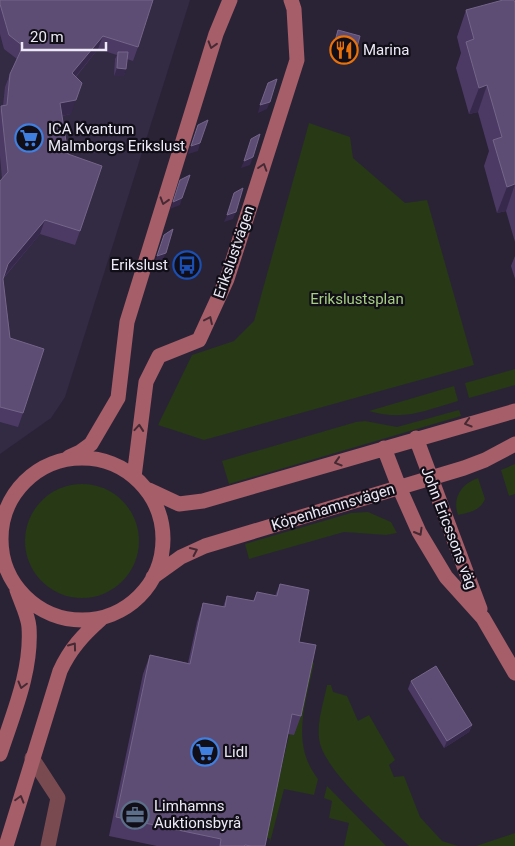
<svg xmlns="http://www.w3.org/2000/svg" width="515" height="846" font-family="Roboto,sans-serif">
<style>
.built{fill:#332a43}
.green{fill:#273915}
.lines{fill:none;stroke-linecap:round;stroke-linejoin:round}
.street{stroke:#794b51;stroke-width:15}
.secondary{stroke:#a65e69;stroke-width:15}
.wall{fill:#4c3a65}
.shaded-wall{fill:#37294c}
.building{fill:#5d4d75;stroke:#746589}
.oneway{stroke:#452a34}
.labels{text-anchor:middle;stroke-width:4.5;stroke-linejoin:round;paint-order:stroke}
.poi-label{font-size:15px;fill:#ede9f6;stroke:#110e17;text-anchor:start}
.street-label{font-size:15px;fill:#ede9f6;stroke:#110e17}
.park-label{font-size:15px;fill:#a6ce83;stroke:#110e17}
</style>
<rect width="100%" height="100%" fill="#2a2336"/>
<path class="built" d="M 0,0 L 190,0 L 65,397 L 51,418 L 0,454 Z"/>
<path class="green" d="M 309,123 L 350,137 L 353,158 L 405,203 L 427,200 L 474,365 L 204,440 L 158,425 L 192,355 L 234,341 L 254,321 Z
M 515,369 L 515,385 L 469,398 L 465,383 Z
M 454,386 L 458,401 C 423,411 405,421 369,411 Z
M 459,410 L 461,416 L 229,484 L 222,461 L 356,422 L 365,421 L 397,427 Z
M 515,464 L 515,494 L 509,496 L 501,470 Z
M 478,478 L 485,499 C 480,511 470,512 458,515 C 452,498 461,484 478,478 Z
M25 541a57 57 0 1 1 114 0a57 57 0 1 1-114 0Z
M 368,512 L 391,522 L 397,533 L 386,535 L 344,532 L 249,559 L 245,544 L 351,513 Z
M 307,660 L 314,663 C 306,703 290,743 318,779 L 314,795 L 284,789 L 269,846 L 270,839 L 265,837 Z
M 327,685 L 331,685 L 333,692 L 347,696 L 358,721 L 369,715 L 395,760 L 389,765 L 394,777 L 404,776 L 420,817 L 442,841 L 458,846 L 409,846 C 385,822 322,770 319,738 C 317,720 324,702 327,685 Z
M 327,786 L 386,846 L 344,846 L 349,823 L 329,818 L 332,801 L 324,798 Z
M 515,833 L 515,846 L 476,846 Z"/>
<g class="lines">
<path class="street" d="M 32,758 L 58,798 L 48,846"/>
<path class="secondary" d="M 416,438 L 480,609
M 384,448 L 399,487 L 419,532 L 446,577 L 483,618 L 515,673
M 69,457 L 80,452 L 91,444 L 118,398 L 127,322 L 216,34 L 230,0
M1 539a81 81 0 1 1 162 0a81 81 0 1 1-162 0Z
M 134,477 L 146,382 L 159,356 L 199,340 L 227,279 L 297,60 L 294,9 L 291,0
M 149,490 L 179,504 L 203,501 L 515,411
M 153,577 L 181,557 L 205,546 L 464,468 L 485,460 L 515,444
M 0,754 C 13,714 32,671 29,627 C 28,615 21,602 17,590
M 6,846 L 60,671 C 70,649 83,635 101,619"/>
</g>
<path class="wall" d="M 0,0 L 138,47 L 133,61 L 127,59 L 124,76 L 114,76 L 115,59 L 117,55 L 98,49 L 76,77 L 71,114 L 62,116 L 80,231 L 75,245 L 40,234 L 3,279 L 10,338 L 23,413 L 18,427 L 0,422 L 0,181 L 2,179 L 0,156 L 0,110 L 1,106 L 3,106 L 5,87 L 10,74 L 17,59 L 4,49 L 0,34 Z
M 515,3 L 515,242 L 506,211 L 497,213 L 484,166 L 489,151 L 478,112 L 469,114 L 456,68 L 461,53 L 457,37 L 466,10 Z
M 338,30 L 355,55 L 352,62 L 330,56 Z
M 515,256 L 515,279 L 511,266 Z
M 280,584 L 299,642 L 301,716 L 294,735 L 288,734 L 265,846 L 157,846 L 109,836 L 143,674 L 150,655 L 188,663 L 197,622 L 203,603 L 223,607 L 227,596 L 253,601 L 257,592 L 275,596 Z
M 411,681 L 472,725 L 469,732 L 444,748 L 408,689 Z"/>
<path class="shaded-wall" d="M 103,36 L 98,49 L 67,87 L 72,73 Z
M 117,68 L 126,69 L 124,76 L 114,76 Z
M 487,85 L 478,112 L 469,114 L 479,88 Z
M 76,100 L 71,114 L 55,117 L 60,103 Z
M 270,102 L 267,109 L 258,113 L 260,105 Z
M 200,143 L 198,151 L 188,154 L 191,146 Z
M 253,157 L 250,165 L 241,168 L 244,161 Z
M 515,184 L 506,211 L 497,213 L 507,187 Z
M 182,198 L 180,205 L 170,209 L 173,202 Z
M 236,212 L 233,219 L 224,222 L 227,215 Z
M 45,220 L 40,234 L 3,278 L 8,264 Z
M 166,253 L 163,260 L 154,263 L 157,256 Z
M 472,725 L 469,732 L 444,748 L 447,741 Z"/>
<path class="building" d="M 0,0 L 153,0 L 138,47 L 103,36 L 72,73 L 82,83 L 76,100 L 60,103 L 68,154 L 102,166 L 80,231 L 45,220 L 8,264 L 3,279 L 10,338 L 44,349 L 23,413 L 0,407 L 0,181 L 8,172 L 1,106 L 7,105 L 10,74 L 23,46 L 9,35 L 0,4 Z
M 503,0 L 514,0 L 515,3 L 515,184 L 507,187 L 493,140 L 502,137 L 487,85 L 479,88 L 466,42 L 474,39 L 466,10 Z
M 338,30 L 360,36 L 355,55 L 333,49 Z
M 118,52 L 128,52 L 126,69 L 117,68 Z
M 277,79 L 270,102 L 260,105 L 268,83 Z
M 208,120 L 200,143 L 191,146 L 198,125 Z
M 260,134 L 253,157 L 244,161 L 251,139 Z
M 190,175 L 182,198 L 173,202 L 180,180 Z
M 243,188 L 236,212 L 227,215 L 234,193 Z
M 173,229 L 166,253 L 157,256 L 164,235 Z
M 280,584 L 309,590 L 299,642 L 316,645 L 301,716 L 292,714 L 265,846 L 251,846 L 245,845 L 244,846 L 220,846 L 221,839 L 116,817 L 150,655 L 190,664 L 203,603 L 225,607 L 227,596 L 254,601 L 257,592 L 277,596 Z
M 436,666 L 472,725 L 447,741 L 411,681 Z"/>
<defs><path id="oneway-chevron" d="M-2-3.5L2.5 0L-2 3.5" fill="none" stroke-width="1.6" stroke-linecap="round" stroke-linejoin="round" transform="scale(1.25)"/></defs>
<g class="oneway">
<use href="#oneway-chevron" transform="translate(212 45) rotate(107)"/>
<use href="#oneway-chevron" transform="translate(263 167) rotate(-72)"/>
<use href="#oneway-chevron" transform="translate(164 201) rotate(107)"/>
<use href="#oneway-chevron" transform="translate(209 320) rotate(-65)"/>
<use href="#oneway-chevron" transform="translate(468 423) rotate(164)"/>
<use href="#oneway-chevron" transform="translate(139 428) rotate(-85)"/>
<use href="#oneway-chevron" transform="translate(338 462) rotate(163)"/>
<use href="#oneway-chevron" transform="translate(419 532) rotate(60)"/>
<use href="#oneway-chevron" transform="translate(194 551) rotate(-25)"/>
<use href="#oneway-chevron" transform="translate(73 646) rotate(-54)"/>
<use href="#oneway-chevron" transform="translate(22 685) rotate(105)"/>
<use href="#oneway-chevron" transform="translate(20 799) rotate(-74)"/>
</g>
<defs>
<g id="restaurant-ring" transform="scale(1.4375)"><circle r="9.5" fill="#110e17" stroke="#e8710a" stroke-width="1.5"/><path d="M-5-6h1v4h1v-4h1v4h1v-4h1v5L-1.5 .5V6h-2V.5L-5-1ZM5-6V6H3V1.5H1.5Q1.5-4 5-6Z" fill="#e8710a"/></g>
<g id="supermarket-ring" transform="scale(1.4375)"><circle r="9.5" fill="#110e17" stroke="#3f7fe0" stroke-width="1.5"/><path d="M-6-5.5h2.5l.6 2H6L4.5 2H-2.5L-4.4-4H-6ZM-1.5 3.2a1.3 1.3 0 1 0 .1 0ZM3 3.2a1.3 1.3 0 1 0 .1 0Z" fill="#3f7fe0"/></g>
<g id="bus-ring" transform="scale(1.4375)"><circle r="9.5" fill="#110e17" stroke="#1a4fb4" stroke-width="1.5"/><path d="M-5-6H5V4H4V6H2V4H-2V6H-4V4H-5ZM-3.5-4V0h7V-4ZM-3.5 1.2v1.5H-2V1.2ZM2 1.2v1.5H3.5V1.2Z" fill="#1a4fb4"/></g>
<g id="office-ring" transform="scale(1.4375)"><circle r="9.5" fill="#110e17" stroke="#5c6f8a" stroke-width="1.5"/><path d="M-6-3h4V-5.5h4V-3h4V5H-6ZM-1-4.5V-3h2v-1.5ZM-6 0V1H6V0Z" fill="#5c6f8a"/></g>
</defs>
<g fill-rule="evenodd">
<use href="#restaurant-ring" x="344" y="50"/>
<use href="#supermarket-ring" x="29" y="138"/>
<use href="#bus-ring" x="187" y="265"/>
<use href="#supermarket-ring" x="205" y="752"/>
<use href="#office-ring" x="135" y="815"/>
</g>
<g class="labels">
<g class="poi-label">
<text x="363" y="55">Marina</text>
<text x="48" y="134">ICA Kvantum<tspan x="48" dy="17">Malmborgs Erikslust</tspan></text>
<text x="168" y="270" text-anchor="end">Erikslust</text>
<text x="224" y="757">Lidl</text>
<text x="154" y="811">Limhamns<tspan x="154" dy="17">Auktionsbyrå</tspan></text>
</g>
<g class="street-label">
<text transform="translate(234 252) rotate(-71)" y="5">Erikslustvägen</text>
<text transform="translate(333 507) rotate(-17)" y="5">Köpenhamnsvägen</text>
<text transform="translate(449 528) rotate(69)" y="5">John Ericssons väg</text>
</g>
<g class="park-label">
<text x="357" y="304">Erikslustsplan</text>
</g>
</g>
<path d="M22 42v8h84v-8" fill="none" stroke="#ede9f6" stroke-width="2.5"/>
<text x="30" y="42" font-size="15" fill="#ede9f6" stroke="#110e17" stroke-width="4" paint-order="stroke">20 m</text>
</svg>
